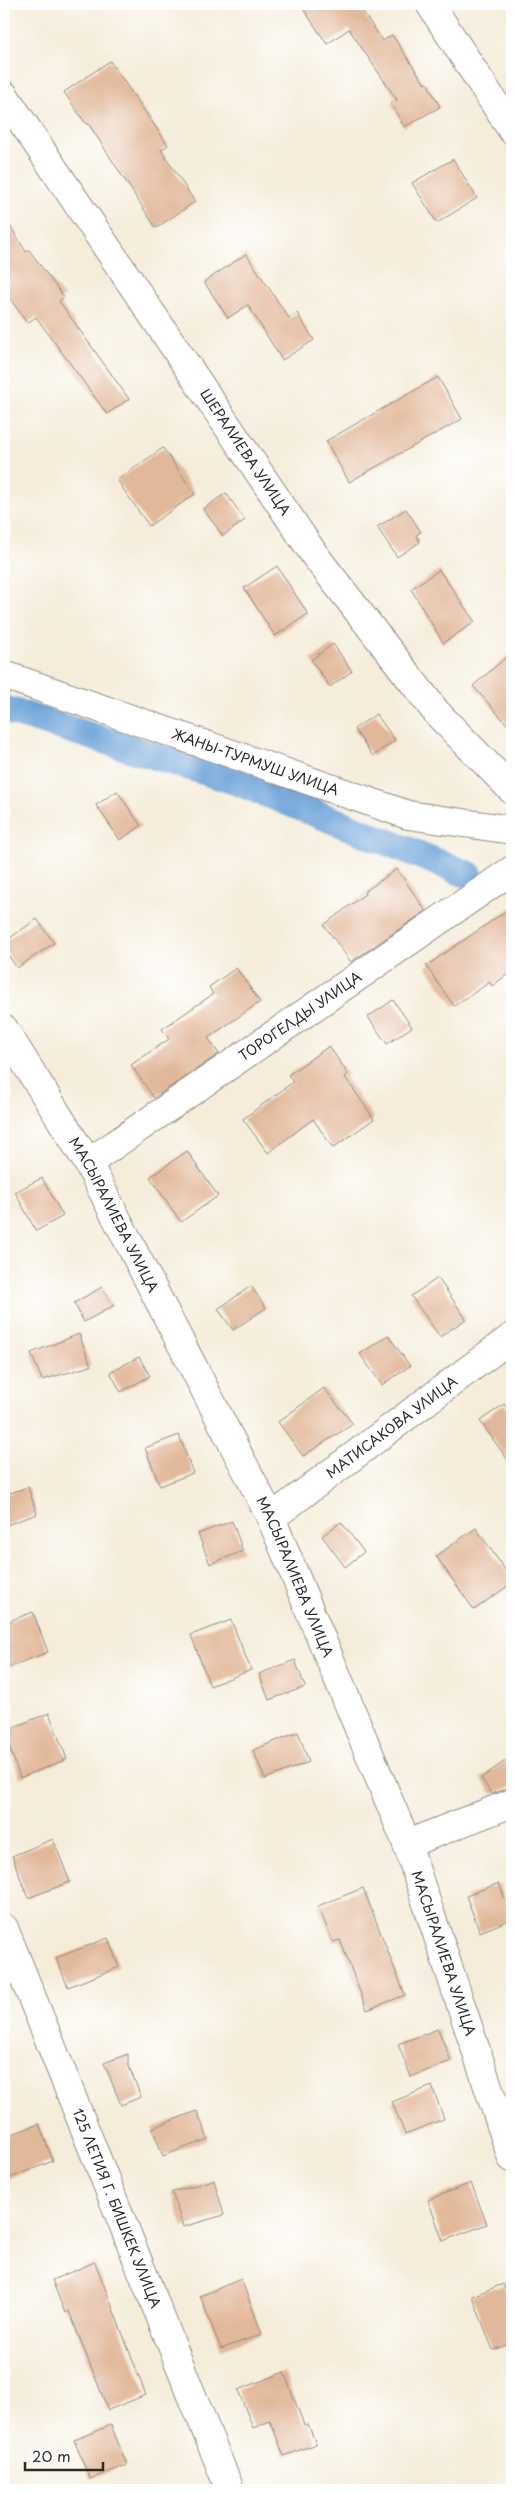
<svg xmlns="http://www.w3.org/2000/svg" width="516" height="2494" font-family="'Playpen Sans',sans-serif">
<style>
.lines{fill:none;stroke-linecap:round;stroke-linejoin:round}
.canal{stroke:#69a0d7;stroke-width:28}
.building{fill:#e2b89a}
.minor-casing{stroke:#908c82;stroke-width:30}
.minor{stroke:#fff;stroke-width:28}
.labels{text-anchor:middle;stroke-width:5;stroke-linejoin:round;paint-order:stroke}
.street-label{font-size:14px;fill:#2b2b2b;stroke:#fff}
</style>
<rect width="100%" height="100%" fill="#fff"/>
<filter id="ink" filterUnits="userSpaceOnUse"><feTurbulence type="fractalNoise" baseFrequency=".02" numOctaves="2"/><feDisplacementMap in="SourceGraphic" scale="10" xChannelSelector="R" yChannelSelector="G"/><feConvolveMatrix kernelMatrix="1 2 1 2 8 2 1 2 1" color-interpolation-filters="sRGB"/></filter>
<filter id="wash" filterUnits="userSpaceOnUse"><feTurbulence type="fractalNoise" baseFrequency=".0096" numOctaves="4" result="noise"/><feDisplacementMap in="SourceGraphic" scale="20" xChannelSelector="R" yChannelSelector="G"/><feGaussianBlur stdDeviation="1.12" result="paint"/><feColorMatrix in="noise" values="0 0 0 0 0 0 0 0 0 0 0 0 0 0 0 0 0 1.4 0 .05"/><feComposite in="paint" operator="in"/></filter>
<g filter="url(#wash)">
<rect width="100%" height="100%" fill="#f5edda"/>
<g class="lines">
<path class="canal" d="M 4,709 L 235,781 L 469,875"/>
</g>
<g id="blocks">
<path class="building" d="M 300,4 L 357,4 L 383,41 L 392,35 L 425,84 L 427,83 L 440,107 L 404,127 L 391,103 L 397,100 L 349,29 L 327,44 Z
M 110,61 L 168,145 L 161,150 L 195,202 L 156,228 L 88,123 L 86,124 L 64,92 Z
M 453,159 L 477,198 L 437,223 L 412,183 Z
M 4,216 L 26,252 L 29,250 L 64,297 L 59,301 L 129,399 L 107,414 L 36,317 L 27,323 L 4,290 Z
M 246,254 L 289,318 L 297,313 L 314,340 L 282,360 L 248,305 L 228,318 L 204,282 Z
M 438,377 L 462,419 L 349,482 L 326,441 Z
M 163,448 L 195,494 L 149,526 L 117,480 Z
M 226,493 L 245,520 L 223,536 L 203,509 Z
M 406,509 L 421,532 L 416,535 L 420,542 L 397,557 L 377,527 Z
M 277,566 L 308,614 L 275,636 L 244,588 Z
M 439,570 L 475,622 L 443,643 L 411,589 Z
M 333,644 L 352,671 L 330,687 L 311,660 Z
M 512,652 L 512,730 L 473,686 Z
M 376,714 L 395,740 L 373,756 L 354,729 Z
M 117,791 L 141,826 L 120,840 L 96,805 Z
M 397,869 L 426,911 L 351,962 L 324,925 L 365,894 L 364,892 Z
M 512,907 L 512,971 L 492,986 L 490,982 L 454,1006 L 426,966 Z
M 37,919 L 54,943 L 17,968 L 4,949 L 4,942 Z
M 236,968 L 260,1002 L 208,1038 L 219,1054 L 154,1098 L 131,1065 L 169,1039 L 162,1029 L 213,994 L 209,987 Z
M 393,1000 L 412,1027 L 387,1044 L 368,1017 Z
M 329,1046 L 348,1074 L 345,1077 L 374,1119 L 333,1148 L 313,1119 L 268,1153 L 243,1119 L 293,1082 L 288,1075 Z
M 187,1151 L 218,1196 L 181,1222 L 150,1177 Z
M 42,1178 L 63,1216 L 36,1231 L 15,1192 Z
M 438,1278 L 466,1319 L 440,1337 L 411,1296 Z
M 251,1286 L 266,1308 L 233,1330 L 218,1309 Z
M 102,1287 L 113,1306 L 84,1322 L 74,1303 Z
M 79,1334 L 91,1366 L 42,1380 L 31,1353 Z
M 388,1335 L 410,1366 L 382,1385 L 360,1354 Z
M 139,1357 L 150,1376 L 121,1392 L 110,1372 Z
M 324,1388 L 353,1424 L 303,1456 L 278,1422 Z
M 504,1404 L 512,1414 L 512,1466 L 480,1421 Z
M 179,1435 L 193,1473 L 160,1486 L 145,1448 Z
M 28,1487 L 37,1514 L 4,1526 L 4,1495 Z
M 232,1521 L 243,1551 L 210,1564 L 198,1534 Z
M 341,1522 L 364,1552 L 345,1567 L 322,1536 Z
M 476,1528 L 512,1580 L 512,1583 L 474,1610 L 436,1556 Z
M 33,1612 L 48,1652 L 4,1669 L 4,1623 Z
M 231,1620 L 251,1670 L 210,1686 L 191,1635 Z
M 295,1660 L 305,1687 L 269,1700 L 259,1674 Z
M 49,1713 L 67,1759 L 20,1778 L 4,1731 Z
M 298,1732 L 309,1762 L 265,1779 L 253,1750 Z
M 512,1756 L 512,1786 L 492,1794 L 481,1778 Z
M 53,1839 L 70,1882 L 28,1898 L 12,1856 Z
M 499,1883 L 512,1919 L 480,1932 L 466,1896 Z
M 363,1888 L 405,1995 L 367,2010 L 340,1940 L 333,1942 L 318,1906 Z
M 108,1938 L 119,1967 L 68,1987 L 56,1958 Z
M 438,2029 L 451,2061 L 411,2077 L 398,2044 Z
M 128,2054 L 128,2064 L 141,2097 L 121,2105 L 104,2063 Z
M 432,2086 L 444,2119 L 405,2134 L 392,2102 Z
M 197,2111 L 208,2139 L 163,2156 L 152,2128 Z
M 39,2124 L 53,2161 L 4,2180 L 4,2137 Z
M 214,2180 L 224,2215 L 183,2227 L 172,2192 Z
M 471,2183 L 487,2224 L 443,2241 L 428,2200 Z
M 95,2262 L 146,2395 L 108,2410 L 69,2311 L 65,2313 L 52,2280 Z
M 241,2279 L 262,2334 L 221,2349 L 200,2296 Z
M 503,2284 L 512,2307 L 512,2343 L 493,2350 L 472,2296 Z
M 284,2372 L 304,2425 L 308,2424 L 316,2444 L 284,2456 L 270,2421 L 253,2428 L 238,2390 Z
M 111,2425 L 127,2465 L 90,2479 L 74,2440 Z"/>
</g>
</g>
<g filter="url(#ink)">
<use href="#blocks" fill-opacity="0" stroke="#908c82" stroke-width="1"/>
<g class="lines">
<g class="minor-casing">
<g id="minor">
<path d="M 430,4 L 512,130"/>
<path id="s1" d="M 4,95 L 316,557 L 437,713 L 512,790"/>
<path id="s2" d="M 4,675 L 408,815 L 512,830"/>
<path id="s3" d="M 4,1029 L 88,1163 L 271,1518 L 407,1844 L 512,2158"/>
<path id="s4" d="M 88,1163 L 512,870"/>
<path id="s5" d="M 271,1518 L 512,1337"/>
<path d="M 407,1844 L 512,1803"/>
<path id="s6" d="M 4,1928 L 230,2490"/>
</g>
</g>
<use href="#minor" class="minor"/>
</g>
</g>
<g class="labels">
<g class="street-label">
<text dy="5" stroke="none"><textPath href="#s1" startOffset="431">ШЕРАЛИЕВА УЛИЦА</textPath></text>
<text dy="5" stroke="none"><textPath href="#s2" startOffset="266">ЖАНЫ-ТУРМУШ УЛИЦА</textPath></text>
<text dy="5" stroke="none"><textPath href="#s4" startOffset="258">ТОРОГЕЛДЫ УЛИЦА</textPath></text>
<text dy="5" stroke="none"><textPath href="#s3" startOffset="216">МАСЫРАЛИЕВА УЛИЦА</textPath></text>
<text dy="5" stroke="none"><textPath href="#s5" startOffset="151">МАТИСАКОВА УЛИЦА</textPath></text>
<text dy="5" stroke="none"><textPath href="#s3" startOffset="621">МАСЫРАЛИЕВА УЛИЦА</textPath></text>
<text dy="5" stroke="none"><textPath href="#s3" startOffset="1026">МАСЫРАЛИЕВА УЛИЦА</textPath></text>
<text dy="5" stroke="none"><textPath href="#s6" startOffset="302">125 ЛЕТИЯ Г. БИШКЕК УЛИЦА</textPath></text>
</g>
</g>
<rect width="516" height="2494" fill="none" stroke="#fff" stroke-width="20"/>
<path d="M25 2462v8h78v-8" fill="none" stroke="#2b2b2b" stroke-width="2.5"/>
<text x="32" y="2462" font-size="15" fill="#2b2b2b" stroke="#ffffff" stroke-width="4" paint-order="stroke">20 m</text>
</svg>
